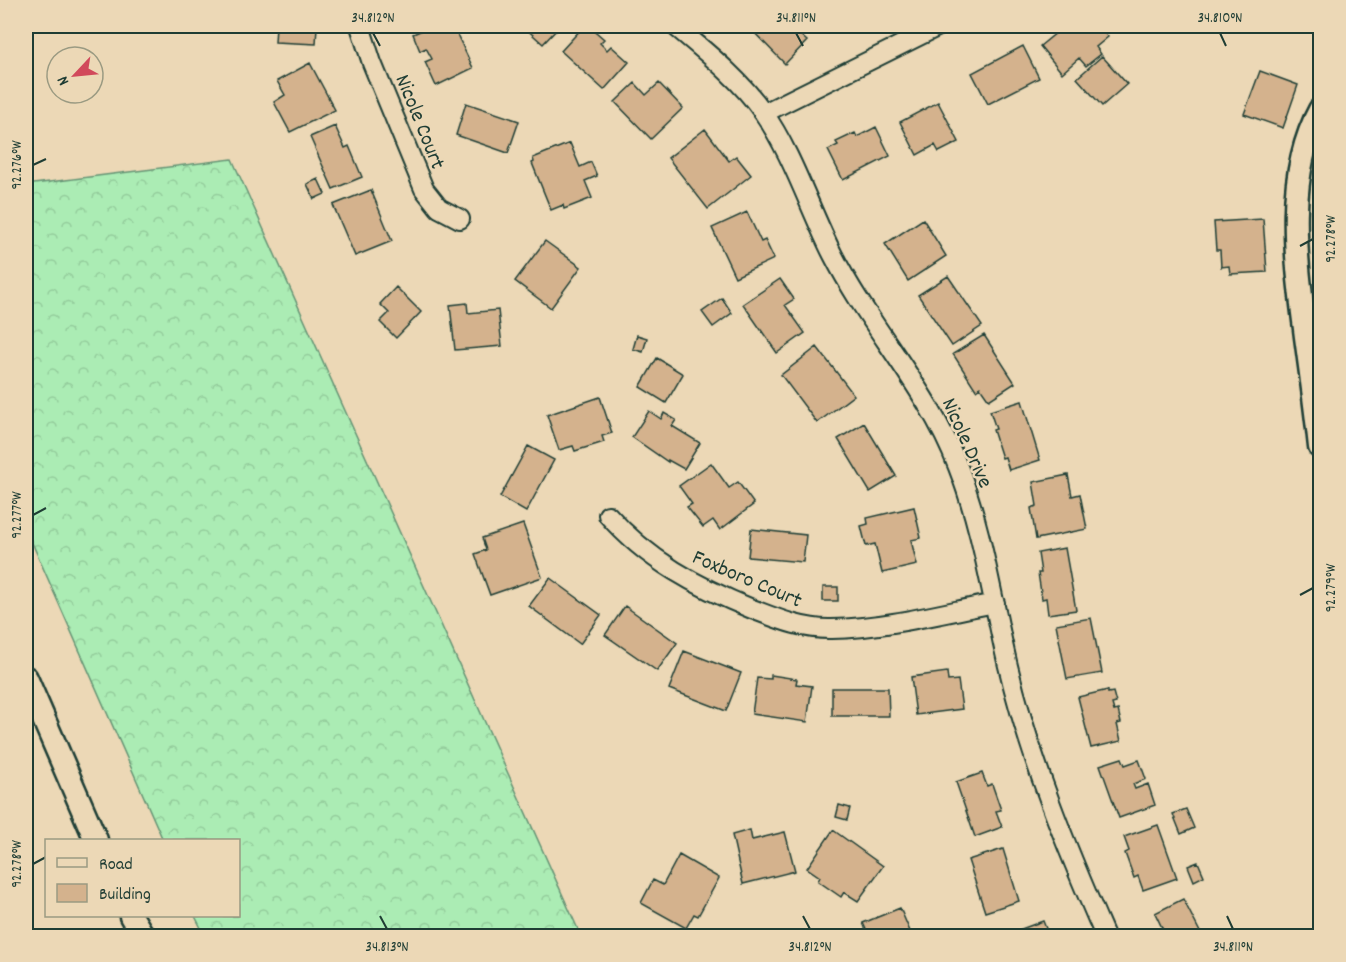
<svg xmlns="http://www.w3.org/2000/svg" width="1346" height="962" font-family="Dekko,sans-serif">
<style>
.forest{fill:url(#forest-crowns);stroke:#659474;stroke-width:1.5}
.building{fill:#d4b28d;stroke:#1f3d34;stroke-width:1.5}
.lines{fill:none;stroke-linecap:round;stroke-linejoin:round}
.minor-casing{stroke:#1f3d34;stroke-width:22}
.tertiary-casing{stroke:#1f3d34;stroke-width:27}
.minor{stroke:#ecd8b6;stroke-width:18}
.tertiary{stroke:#ecd8b6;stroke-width:22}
.ticks{fill:none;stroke:#1f3d34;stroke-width:2}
.labels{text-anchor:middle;stroke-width:5;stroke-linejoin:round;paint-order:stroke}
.street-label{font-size:22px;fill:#1f3d34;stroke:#ecd8b6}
.neatline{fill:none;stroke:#1f3d34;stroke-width:2}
.ticks-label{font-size:15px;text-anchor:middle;fill:#1f3d34}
</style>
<defs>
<pattern id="forest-crowns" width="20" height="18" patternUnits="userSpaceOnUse" patternTransform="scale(1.5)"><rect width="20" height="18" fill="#abecb4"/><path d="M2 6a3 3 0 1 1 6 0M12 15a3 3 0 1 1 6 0" fill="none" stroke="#93cb9b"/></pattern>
</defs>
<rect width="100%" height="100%" fill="#ecd8b6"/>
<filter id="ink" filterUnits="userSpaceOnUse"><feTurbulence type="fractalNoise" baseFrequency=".0167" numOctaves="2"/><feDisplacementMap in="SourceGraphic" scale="12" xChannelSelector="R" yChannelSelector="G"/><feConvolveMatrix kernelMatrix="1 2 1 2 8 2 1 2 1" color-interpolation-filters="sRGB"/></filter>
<g filter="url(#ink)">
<path class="forest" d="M 232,159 L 581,936 L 205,936 L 195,916 L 238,916 L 238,840 L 163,840 L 26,529 L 26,185 Z"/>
<path class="building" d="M 276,26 L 317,26 L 316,44 L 275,42 Z
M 432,26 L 453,26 L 473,68 L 436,86 L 425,62 L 432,59 L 426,48 L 420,51 L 413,34 Z
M 523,26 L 560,26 L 543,44 Z
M 584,26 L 589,26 L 604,39 L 600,43 L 607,50 L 611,46 L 629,62 L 604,90 L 561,51 Z
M 748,26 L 790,26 L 807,41 L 785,64 Z
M 1060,26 L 1098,26 L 1108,37 L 1096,47 L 1101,54 L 1086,66 L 1079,58 L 1062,73 L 1040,46 L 1057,32 L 1055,29 Z
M 1023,46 L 1039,78 L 988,104 L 972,73 Z
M 1102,56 L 1127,84 L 1102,106 L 1077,78 Z
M 310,63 L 335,110 L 290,132 L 274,102 L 285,95 L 277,81 Z
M 1260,71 L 1298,85 L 1283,128 L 1244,114 Z
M 635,83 L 646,95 L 659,83 L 683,108 L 651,139 L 615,102 Z
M 938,102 L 959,142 L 939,152 L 935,145 L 917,155 L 900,122 Z
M 466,103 L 519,121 L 508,153 L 456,135 Z
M 335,126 L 345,148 L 349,146 L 362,177 L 333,189 L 310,137 Z
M 876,127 L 890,156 L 843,180 L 828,150 L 838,145 L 836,142 L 855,133 L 857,137 Z
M 705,129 L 729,161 L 736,156 L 751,175 L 708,209 L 668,158 Z
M 570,143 L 580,167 L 591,162 L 597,176 L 585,181 L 592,198 L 564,209 L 563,205 L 551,210 L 532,163 L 534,162 L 533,158 Z
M 318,179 L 325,194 L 314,199 L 307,184 Z
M 371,190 L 392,241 L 355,256 L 333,205 Z
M 747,212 L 761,242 L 765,240 L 774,259 L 735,277 L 712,228 Z
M 923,219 L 946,256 L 908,281 L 885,244 Z
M 1263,219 L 1267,272 L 1230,274 L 1229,266 L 1221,267 L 1220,250 L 1216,250 L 1214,222 Z
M 545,241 L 581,267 L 551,308 L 515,281 Z
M 948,276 L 982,326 L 952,346 L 918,295 Z
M 780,279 L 794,299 L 785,305 L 805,333 L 777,353 L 743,304 Z
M 396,287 L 421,312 L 396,338 L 380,322 L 389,313 L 380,304 Z
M 722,298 L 732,313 L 713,327 L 702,312 Z
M 467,303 L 468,313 L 498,310 L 502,346 L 455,350 L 450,305 Z
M 637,335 L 647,338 L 643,352 L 633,349 Z
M 984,335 L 1015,383 L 989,400 L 980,387 L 976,390 L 953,354 Z
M 817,347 L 854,395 L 817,423 L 781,375 Z
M 657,358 L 683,374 L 666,403 L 640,387 Z
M 600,397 L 612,433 L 602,436 L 604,442 L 575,451 L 573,446 L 559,450 L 547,415 Z
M 1022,401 L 1040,460 L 1009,470 L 1005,457 L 1002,458 L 993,430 L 996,429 L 990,411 Z
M 649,411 L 661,419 L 664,413 L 676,420 L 672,426 L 700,443 L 684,469 L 668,460 L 668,462 L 632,437 Z
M 864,423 L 896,476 L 870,492 L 838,439 Z
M 528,446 L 554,460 L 526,512 L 500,497 Z
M 711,463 L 729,488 L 738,482 L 754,504 L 720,530 L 713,520 L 703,527 L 687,507 L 692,504 L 679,486 Z
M 1068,475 L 1072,496 L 1080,494 L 1087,529 L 1036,539 L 1031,508 L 1037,506 L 1033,482 Z
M 914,507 L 921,538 L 911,540 L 917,565 L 882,573 L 875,544 L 866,546 L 861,526 L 868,524 L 867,518 Z
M 523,524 L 542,577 L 490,595 L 475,554 L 486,550 L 482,538 Z
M 751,529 L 806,535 L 803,562 L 748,557 Z
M 1065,548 L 1076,610 L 1048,614 L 1046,598 L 1042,599 L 1038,573 L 1041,573 L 1038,553 Z
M 550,578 L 601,615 L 580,644 L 529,606 Z
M 823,587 L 838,587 L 838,601 L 823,601 Z
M 625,606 L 677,643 L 657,671 L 605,635 Z
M 1091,618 L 1102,673 L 1067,679 L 1056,624 Z
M 684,651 L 741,673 L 726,711 L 669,689 Z
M 947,672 L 948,681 L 958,680 L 962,709 L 916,715 L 911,677 Z
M 771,675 L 797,679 L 796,684 L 812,686 L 807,722 L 752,714 L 757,678 L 771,679 Z
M 832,688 L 888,688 L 889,716 L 832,716 Z
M 1108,690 L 1108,693 L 1113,692 L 1116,703 L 1112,704 L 1114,711 L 1118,710 L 1121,723 L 1117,724 L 1121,741 L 1091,748 L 1078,697 Z
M 1122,758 L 1125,765 L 1139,760 L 1146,779 L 1133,784 L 1135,789 L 1148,784 L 1155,805 L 1119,818 L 1100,765 Z
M 982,773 L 987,786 L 992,784 L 1001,810 L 996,811 L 1002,827 L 975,837 L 956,782 Z
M 839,805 L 850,808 L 847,820 L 836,817 Z
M 1186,809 L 1194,828 L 1181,834 L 1173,814 Z
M 1158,825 L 1177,878 L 1143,890 L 1138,876 L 1134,878 L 1125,853 L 1129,851 L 1124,837 Z
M 750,830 L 752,840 L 785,832 L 795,871 L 743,884 L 732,835 Z
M 833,830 L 883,866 L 858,901 L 844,892 L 841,897 L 818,881 L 820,877 L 807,868 Z
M 1003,849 L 1019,901 L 985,912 L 968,860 Z
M 679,855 L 719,878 L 698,916 L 694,914 L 686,928 L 641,903 L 653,880 L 663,885 Z
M 1198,862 L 1204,876 L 1194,881 L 1188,866 Z
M 1183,899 L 1202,936 L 1166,936 L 1155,913 Z
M 900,908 L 912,936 L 869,936 L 863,923 Z
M 1043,921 L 1049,936 L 1018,936 L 1016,931 Z"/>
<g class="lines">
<g class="minor-casing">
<path id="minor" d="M 360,26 L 372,63 L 424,189 L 439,208 L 460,219
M 675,26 C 706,52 740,79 763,112 C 792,153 810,210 833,255 C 870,328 929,390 958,467 C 983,531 992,599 1008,666 C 1030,759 1067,849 1105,936
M 764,113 L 939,26
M 608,515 C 647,560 698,587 752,609 C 778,619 804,630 832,629 C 886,628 942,613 995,603"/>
</g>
<g class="tertiary-casing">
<path id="tertiary" d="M 1320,110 C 1283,178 1297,264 1306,337 C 1311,373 1316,410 1320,447
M 26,678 L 96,840
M 131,916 L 143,936"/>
</g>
<use href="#minor" class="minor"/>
<use href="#tertiary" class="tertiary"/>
</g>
</g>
<path class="ticks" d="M 373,33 L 380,46M 796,33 L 803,46M 1220,33 L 1226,46M 33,165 L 46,159M 1300,246 L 1313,239M 33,515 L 46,508M 1300,595 L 1313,588M 33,864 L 46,857M 380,916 L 387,929M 803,916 L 810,929M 1227,916 L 1233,929"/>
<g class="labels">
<g class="street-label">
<text transform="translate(422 121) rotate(68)" y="8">Nicole Court</text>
<text transform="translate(969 442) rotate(66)" y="8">Nicole Drive</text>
<text transform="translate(748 577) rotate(23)" y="8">Foxboro Court</text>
</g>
</g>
<rect width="1346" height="962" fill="none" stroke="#ecd8b6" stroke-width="66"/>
<rect x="45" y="839" width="195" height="78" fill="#ecd8b6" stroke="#9a9a82" stroke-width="1.5"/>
<rect x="57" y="858" width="30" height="9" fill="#ecd8b6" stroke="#9a9a82" stroke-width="1.5"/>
<text x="99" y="869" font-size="18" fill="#1f3d34">Road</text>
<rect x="57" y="884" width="30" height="18" fill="#d4b28d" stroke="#9a9a82" stroke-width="1.5"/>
<text x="99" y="899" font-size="18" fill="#1f3d34">Building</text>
<g transform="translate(75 75) rotate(244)"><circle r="28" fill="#ecd8b6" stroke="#9a9a82" stroke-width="1.5"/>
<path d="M0-4.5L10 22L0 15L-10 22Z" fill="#d1495b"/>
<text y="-9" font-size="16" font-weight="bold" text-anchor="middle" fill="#1f3d34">N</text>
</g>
<rect x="33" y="33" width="1280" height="896" class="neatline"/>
<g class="ticks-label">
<text x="373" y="22">34.812°N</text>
<text x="796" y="22">34.811°N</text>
<text x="1220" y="22">34.810°N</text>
<text transform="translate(16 165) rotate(-90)" y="5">92.276°W</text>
<text transform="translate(1330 239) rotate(-90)" y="5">92.278°W</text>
<text transform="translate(16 515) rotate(-90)" y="5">92.277°W</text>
<text transform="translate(1330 588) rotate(-90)" y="5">92.279°W</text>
<text transform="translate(16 864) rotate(-90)" y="5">92.278°W</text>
<text x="387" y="951">34.813°N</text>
<text x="810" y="951">34.812°N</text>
<text x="1233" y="951">34.811°N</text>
</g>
</svg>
